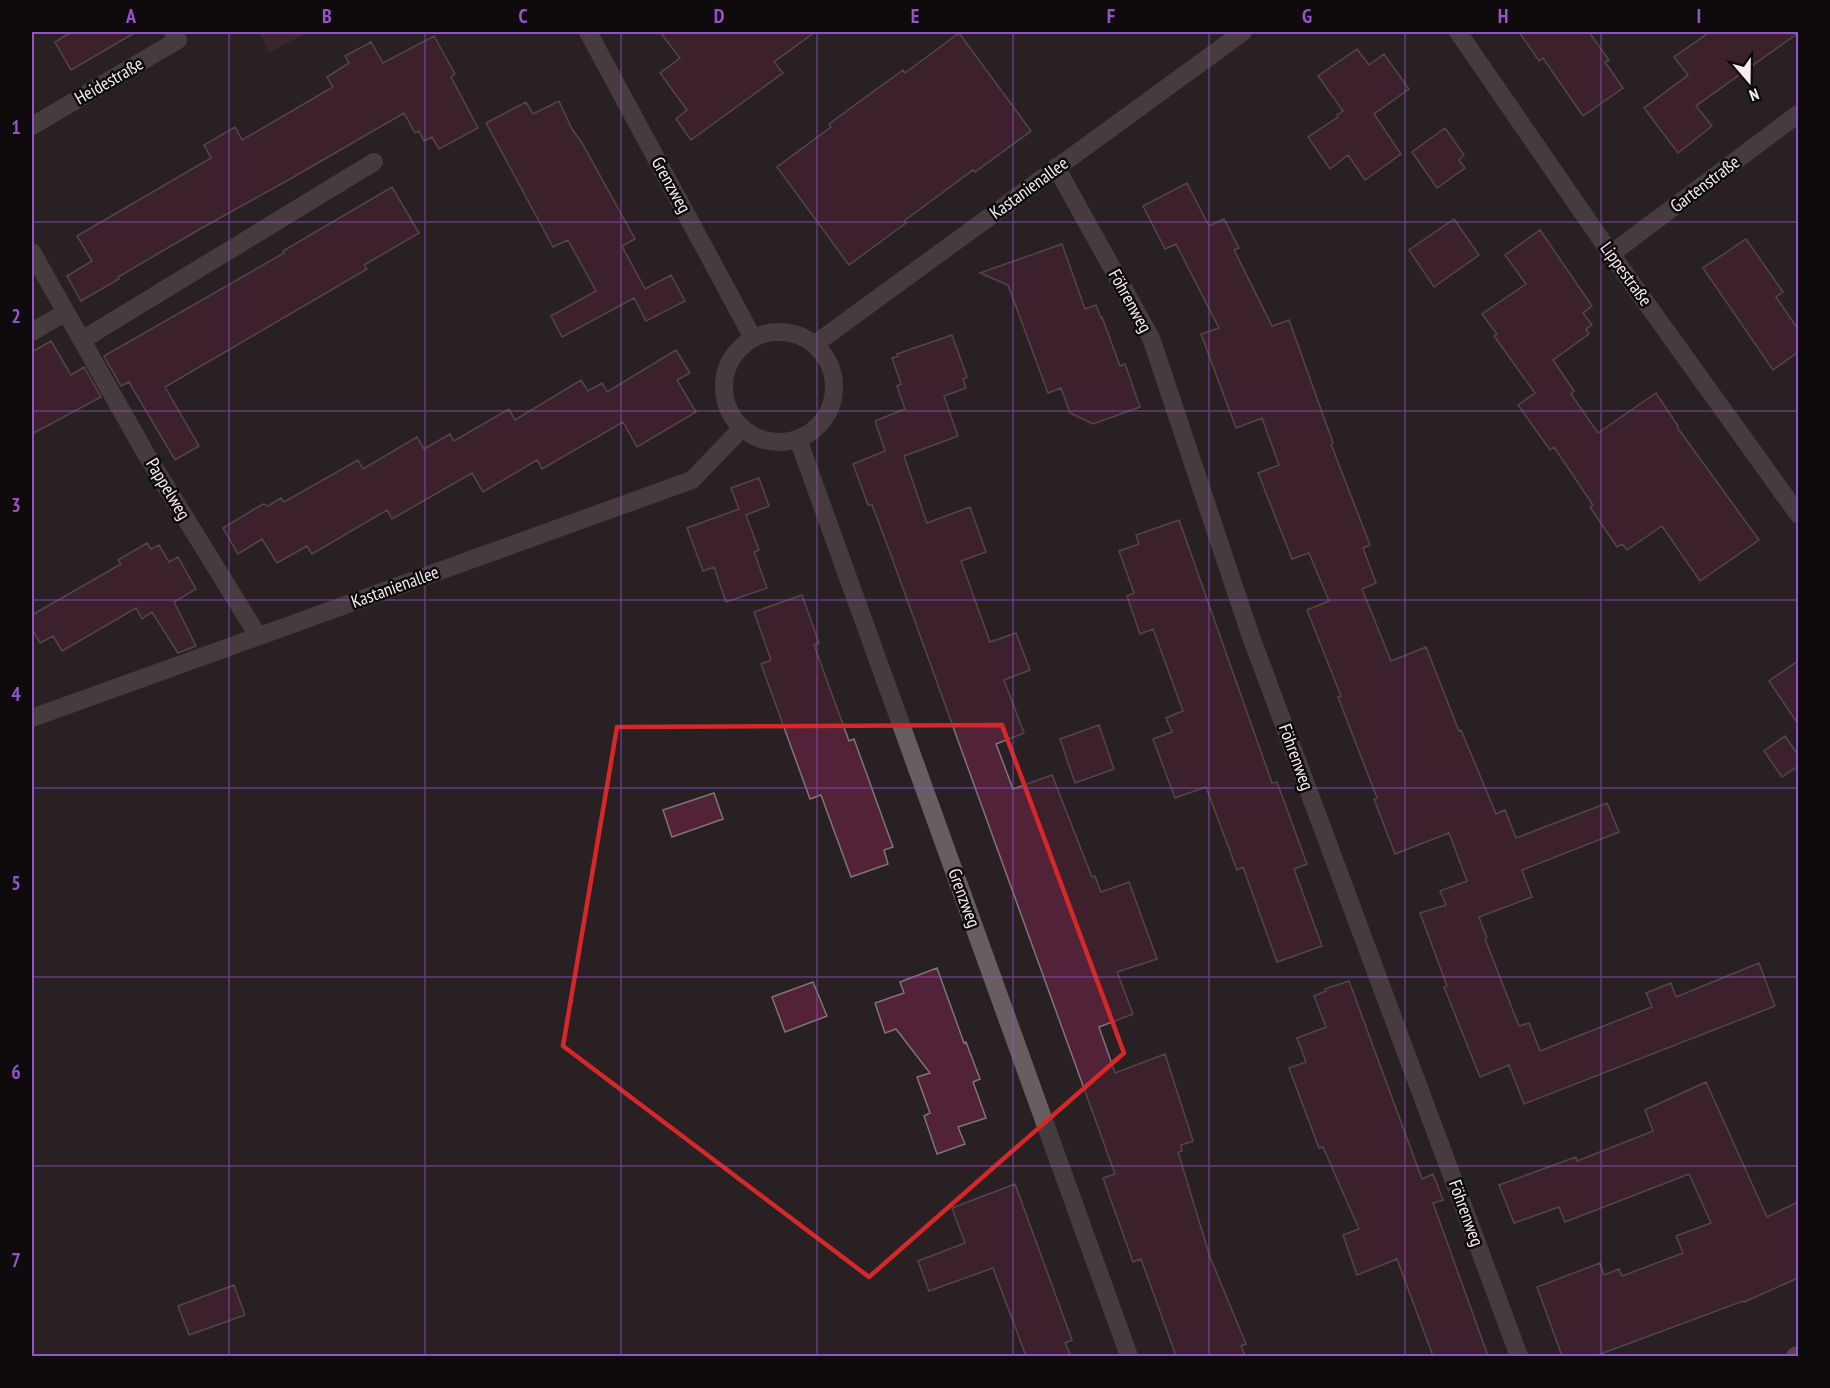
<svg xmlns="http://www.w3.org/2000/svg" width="1830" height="1388" font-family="'PT Sans Narrow',sans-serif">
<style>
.green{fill:#4c2d3a}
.building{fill:#522239;stroke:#7f7478;stroke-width:1.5}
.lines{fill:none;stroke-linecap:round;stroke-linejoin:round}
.street{stroke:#685e62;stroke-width:18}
.secondary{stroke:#916479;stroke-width:18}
.marked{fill:none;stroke:#d62828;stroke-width:4.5;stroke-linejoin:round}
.grid{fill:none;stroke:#9353c9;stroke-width:1.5;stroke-opacity:0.55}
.labels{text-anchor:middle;stroke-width:5;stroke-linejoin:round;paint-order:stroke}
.street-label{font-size:18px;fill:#f3edef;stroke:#0f0b0d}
.neatline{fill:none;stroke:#9353c9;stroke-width:2}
.grid-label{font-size:20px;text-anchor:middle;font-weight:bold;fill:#9353c9}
</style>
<rect width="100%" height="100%" fill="#292024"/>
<path class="green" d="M 259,32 L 309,32 L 269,53 Z"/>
<path class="building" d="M 71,32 L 136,32 L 71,70 L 55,42 Z
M 660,32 L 815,32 L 774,62 L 783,73 L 691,140 L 676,119 L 687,110 L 660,73 L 680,58 Z
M 1519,32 L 1589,32 L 1609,60 L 1605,62 L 1623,88 L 1583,116 L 1543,58 L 1539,61 Z
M 1710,32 L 1798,33 L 1696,106 L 1712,126 L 1678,153 L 1644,108 L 1688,75 L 1674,57 Z
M 959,33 L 1031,131 L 975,172 L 973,170 L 904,221 L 906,223 L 849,265 L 777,167 L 831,127 L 829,124 L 903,70 L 905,73 Z
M 434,36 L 455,74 L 451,77 L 478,128 L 439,149 L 432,137 L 424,141 L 419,131 L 415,133 L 404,113 L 290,179 L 200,229 L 118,277 L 119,279 L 81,301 L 67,276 L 92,261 L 77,236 L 211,158 L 204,145 L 235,127 L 242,140 L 333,87 L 327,77 L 349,63 L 345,56 L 371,42 L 383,63 Z
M 1357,49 L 1369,65 L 1384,54 L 1409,89 L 1374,114 L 1401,154 L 1365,180 L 1348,155 L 1330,169 L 1308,137 L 1338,117 L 1337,115 L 1343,111 L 1318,76 Z
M 559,101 L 572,129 L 582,143 L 635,239 L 622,246 L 645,289 L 671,275 L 685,301 L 646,321 L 634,298 L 562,337 L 551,316 L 596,291 L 568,240 L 553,247 L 486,123 L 526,102 L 533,114 Z
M 1445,128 L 1464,155 L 1459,160 L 1465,168 L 1437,188 L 1412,152 Z
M 1187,183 L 1209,226 L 1224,219 L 1239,248 L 1234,250 L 1272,326 L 1289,320 L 1333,443 L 1331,444 L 1370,545 L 1363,548 L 1376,583 L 1362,589 L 1391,661 L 1426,647 L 1459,731 L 1461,730 L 1496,814 L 1505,810 L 1516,838 L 1607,803 L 1619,832 L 1522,870 L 1532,897 L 1479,917 L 1487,938 L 1485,939 L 1519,1026 L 1529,1023 L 1540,1051 L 1652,1007 L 1646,993 L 1671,983 L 1676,997 L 1759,963 L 1775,1006 L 1524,1104 L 1509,1065 L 1480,1077 L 1444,987 L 1447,986 L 1420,913 L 1446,905 L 1440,891 L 1467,881 L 1449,833 L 1395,854 L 1374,799 L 1377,798 L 1338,697 L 1341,696 L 1307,610 L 1329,601 L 1309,553 L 1292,559 L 1258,473 L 1279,465 L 1262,418 L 1236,428 L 1201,334 L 1219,328 L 1176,244 L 1165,249 L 1143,206 Z
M 392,187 L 419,233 L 364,265 L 367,269 L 165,387 L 199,446 L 175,460 L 129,382 L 121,386 L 104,356 L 284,253 L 283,251 Z
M 1454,219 L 1479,255 L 1434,287 L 1409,250 Z
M 1540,230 L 1592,306 L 1583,313 L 1592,325 L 1586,329 L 1589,334 L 1553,360 L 1574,391 L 1571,394 L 1598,433 L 1656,393 L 1678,426 L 1677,427 L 1759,540 L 1700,581 L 1662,526 L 1627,550 L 1622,544 L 1617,547 L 1590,507 L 1593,505 L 1554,447 L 1550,450 L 1518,405 L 1535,393 L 1494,336 L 1497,334 L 1482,314 L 1526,284 L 1505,255 Z
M 1746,239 L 1783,292 L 1776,297 L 1798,329 L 1798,352 L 1773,370 L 1703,268 Z
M 1062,244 L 1085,309 L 1096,305 L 1101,318 L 1102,317 L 1120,366 L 1125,364 L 1140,407 L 1093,424 L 1070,413 L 1061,388 L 1048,393 L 1008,285 L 980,273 Z
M 952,335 L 967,377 L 963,379 L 966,388 L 944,396 L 958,436 L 904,456 L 927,523 L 970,507 L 986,552 L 961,561 L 990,642 L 1016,633 L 1030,670 L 1004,680 L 1024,733 L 996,744 L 1013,789 L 1052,775 L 1092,877 L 1095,876 L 1101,892 L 1129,882 L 1157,959 L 1117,972 L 1133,1014 L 1099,1027 L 1115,1073 L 1165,1054 L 1193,1141 L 1181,1145 L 1182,1151 L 1178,1152 L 1210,1257 L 1246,1344 L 1241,1346 L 1245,1356 L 1176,1356 L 1141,1259 L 1133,1262 L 1103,1178 L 1115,1174 L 888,547 L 872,505 L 868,505 L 853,464 L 885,451 L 875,421 L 905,409 L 897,386 L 901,384 L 892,358 L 898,356 L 897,354 Z
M 51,341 L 71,375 L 84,367 L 101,397 L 32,434 L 32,352 Z
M 676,350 L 690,373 L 677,380 L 696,412 L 637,447 L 623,422 L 542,469 L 537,460 L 483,492 L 472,473 L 392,519 L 387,510 L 312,554 L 307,546 L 277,563 L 262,539 L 238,554 L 223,528 L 263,504 L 268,506 L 281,498 L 284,502 L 358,460 L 363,469 L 417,437 L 424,449 L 450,434 L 454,441 L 509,409 L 515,420 L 581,380 L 588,391 L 602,383 L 607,392 Z
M 759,478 L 769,506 L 746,515 L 759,550 L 754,552 L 767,588 L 726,602 L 714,567 L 703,571 L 687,528 L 739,509 L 731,488 Z
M 1179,520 L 1272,783 L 1277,782 L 1307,864 L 1294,869 L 1322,946 L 1277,962 L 1243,867 L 1237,870 L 1206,787 L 1175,798 L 1153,739 L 1172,732 L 1166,718 L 1183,711 L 1153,629 L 1140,634 L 1127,596 L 1134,593 L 1119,551 L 1139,544 L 1136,535 Z
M 147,543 L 151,549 L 159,545 L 169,562 L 178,557 L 196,589 L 174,602 L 196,646 L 178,653 L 152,612 L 142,619 L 136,608 L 62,651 L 53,636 L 40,643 L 32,629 L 32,615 L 121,564 L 118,560 Z
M 802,595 L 819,643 L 814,645 L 849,741 L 854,739 L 893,847 L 884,850 L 888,864 L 851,877 L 821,795 L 810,799 L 761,664 L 771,660 L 754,612 Z
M 1798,661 L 1798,724 L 1769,681 Z
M 1099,725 L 1114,769 L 1075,783 L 1060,739 Z
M 1785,736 L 1798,755 L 1798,766 L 1782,777 L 1764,751 Z
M 714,793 L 723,819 L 672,837 L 663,810 Z
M 937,968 L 964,1043 L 966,1042 L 980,1079 L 973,1082 L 986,1118 L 958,1127 L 965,1144 L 937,1154 L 924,1116 L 930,1113 L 917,1077 L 930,1073 L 896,1029 L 885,1033 L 875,1003 L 904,993 L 900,982 Z
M 1349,981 L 1422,1179 L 1433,1174 L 1443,1200 L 1433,1203 L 1488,1356 L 1433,1356 L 1397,1259 L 1357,1275 L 1343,1235 L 1359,1229 L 1323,1147 L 1319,1148 L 1289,1068 L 1306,1062 L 1297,1038 L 1326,1027 L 1314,996 L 1326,991 L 1325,989 Z
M 813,982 L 827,1016 L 785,1032 L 772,997 Z
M 1706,1082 L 1767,1217 L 1798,1202 L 1798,1278 L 1744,1302 L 1743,1301 L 1595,1356 L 1562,1356 L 1537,1287 L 1600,1263 L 1604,1275 L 1619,1269 L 1622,1276 L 1683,1253 L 1676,1236 L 1711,1223 L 1689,1174 L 1565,1222 L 1559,1207 L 1514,1223 L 1499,1185 L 1576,1157 L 1577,1161 L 1653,1131 L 1645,1110 Z
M 1015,1184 L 1072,1340 L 1065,1343 L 1071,1356 L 1026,1356 L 993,1268 L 929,1291 L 918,1261 L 965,1243 L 952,1208 Z
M 234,1285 L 245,1315 L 189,1335 L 178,1306 Z"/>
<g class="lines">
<path class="street" d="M 588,32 L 753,338
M 1458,32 L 1611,254 L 1798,514
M 32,126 L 178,40 L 173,32
M 1056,167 L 1151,338 L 1250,634 L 1519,1356
M 32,252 L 146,454 L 258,636
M 1611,254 L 1798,114
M724 387a55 55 0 1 1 110 0a55 55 0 1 1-110 0Z
M 32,332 L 66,312
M 82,340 L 374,162
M 815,344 L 1243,32
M 798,439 L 1129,1356
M 32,718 L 692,480 L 741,429"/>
<path class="secondary" d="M 1795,1356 L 1798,1355"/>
</g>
<path d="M0 0H1830V1388H0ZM 1002,725 L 1124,1053 L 869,1277 L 563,1046 L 617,727 Z" fill="#292024" fill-opacity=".55" fill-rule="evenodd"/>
<path class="marked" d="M 1002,725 L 1124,1053 L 869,1277 L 563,1046 L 617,727 Z"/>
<path class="grid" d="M 229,32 L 229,1356M 425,32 L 425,1356M 621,32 L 621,1356M 817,32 L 817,1356M 1013,32 L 1013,1356M 1209,32 L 1209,1356M 1405,32 L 1405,1356M 1601,32 L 1601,1356M 32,222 L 1798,222M 32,411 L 1798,411M 32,600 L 1798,600M 32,788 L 1798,788M 32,977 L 1798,977M 32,1166 L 1798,1166"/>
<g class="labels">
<g class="street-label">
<text transform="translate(109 81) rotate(-30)" y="6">Heidestraße</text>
<text transform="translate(1705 184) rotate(-37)" y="6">Gartenstraße</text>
<text transform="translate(671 185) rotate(61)" y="6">Grenzweg</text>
<text transform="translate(1029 188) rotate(-36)" y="6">Kastanienallee</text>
<text transform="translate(1626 274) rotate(54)" y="6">Lippestraße</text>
<text transform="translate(1130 301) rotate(61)" y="6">Föhrenweg</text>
<text transform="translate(168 489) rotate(59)" y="6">Pappelweg</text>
<text transform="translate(395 587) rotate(-20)" y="6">Kastanienallee</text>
<text transform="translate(1296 757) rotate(70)" y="6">Föhrenweg</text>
<text transform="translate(964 898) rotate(70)" y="6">Grenzweg</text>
<text transform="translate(1466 1213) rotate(70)" y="6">Föhrenweg</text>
</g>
</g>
<rect width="1830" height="1388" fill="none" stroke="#0f0b0d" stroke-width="66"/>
<g transform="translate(1749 81) rotate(160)" stroke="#0f0b0d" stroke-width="4.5" paint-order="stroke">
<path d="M0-4.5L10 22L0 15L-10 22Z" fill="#f3edef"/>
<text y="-9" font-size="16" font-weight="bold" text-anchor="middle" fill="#f3edef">N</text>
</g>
<rect x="33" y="33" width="1764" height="1322" class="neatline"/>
<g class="grid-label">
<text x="131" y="23">A</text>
<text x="327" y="23">B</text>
<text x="523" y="23">C</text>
<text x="719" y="23">D</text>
<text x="915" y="23">E</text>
<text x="1111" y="23">F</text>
<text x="1307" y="23">G</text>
<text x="1503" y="23">H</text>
<text x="1699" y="23">I</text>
<text x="16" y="134">1</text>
<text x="16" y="323">2</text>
<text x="16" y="512">3</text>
<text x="16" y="701">4</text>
<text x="16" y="890">5</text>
<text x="16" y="1079">6</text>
<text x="16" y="1267">7</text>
</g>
</svg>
